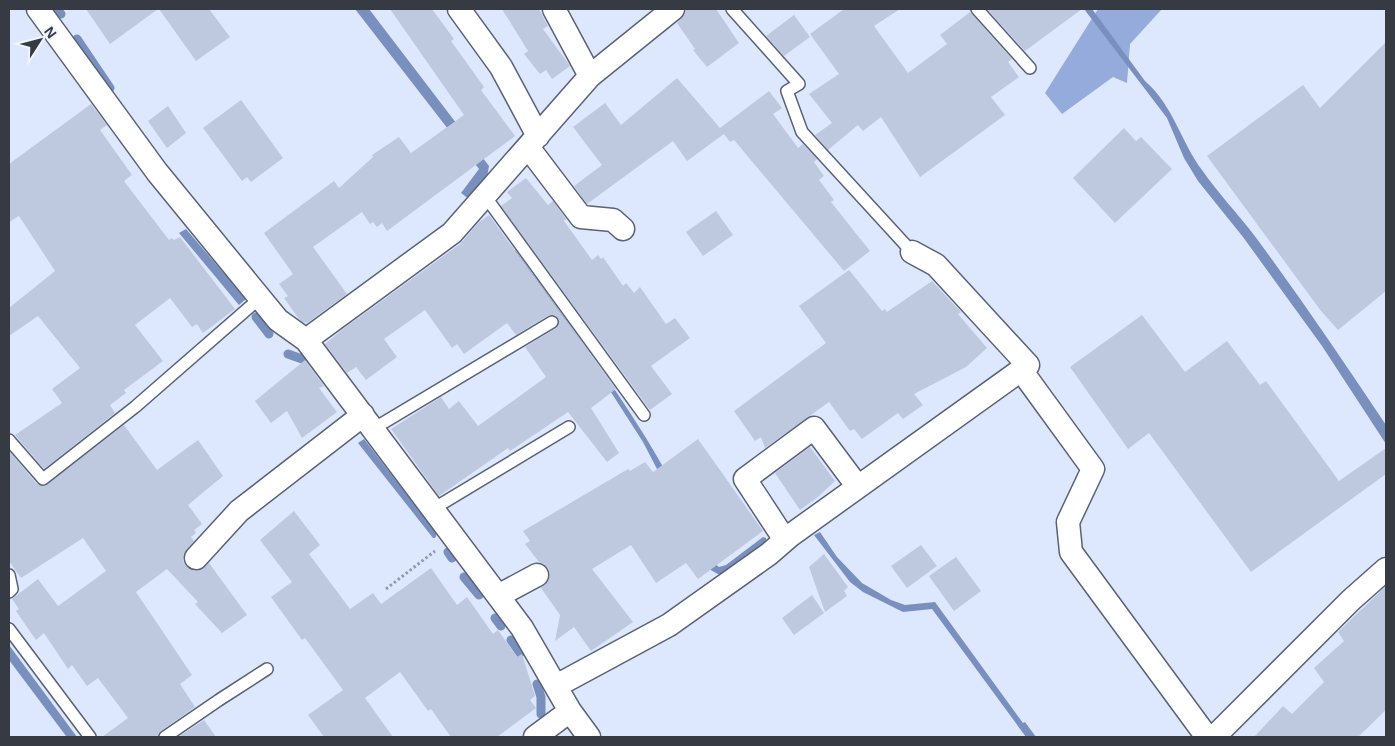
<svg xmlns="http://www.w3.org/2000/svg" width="1395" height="746" font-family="Helvetica,sans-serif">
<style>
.forest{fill:#94abdc}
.water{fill:#798fbe}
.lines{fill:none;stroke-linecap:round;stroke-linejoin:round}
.stream{stroke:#798fbe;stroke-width:9}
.building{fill:#bec9e0}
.service-casing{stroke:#596276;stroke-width:14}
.minor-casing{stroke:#596276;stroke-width:25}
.path{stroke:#939aab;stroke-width:3;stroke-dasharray:2.5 2.5;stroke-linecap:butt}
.service{stroke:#fff;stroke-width:11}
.minor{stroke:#fff;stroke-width:22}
</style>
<rect width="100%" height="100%" fill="#dde8ff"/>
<path class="forest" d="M 1098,9 L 1162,9 L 1130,44 L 1127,83 L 1113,77 L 1062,114 L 1045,93 Z"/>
<path class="water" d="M 355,9 L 369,9 L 489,166 L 487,177 L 469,199 L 461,193 L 479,169 Z
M 1084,9 L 1092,9 L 1145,81 C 1173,105 1181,142 1202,170 C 1218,193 1237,213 1254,235 C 1300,297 1343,361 1386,425 L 1386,444 L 1322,346 L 1243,237 L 1198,181 L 1184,158 L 1167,118 Z
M 186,229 L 246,299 L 239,305 L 179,233 Z
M 515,250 C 560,312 606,373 646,438 C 671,478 691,521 713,562 L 719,567 L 726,565 L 763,537 L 766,538 L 767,542 L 723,577 L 709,569 L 643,442 L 607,386 L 511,253 Z
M 364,439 L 437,534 L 435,538 L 433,538 L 358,443 Z
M 820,532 L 837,557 L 862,583 L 891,600 L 905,605 L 935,602 L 1023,723 L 1025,722 L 1036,737 L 1026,737 L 932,609 L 903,612 L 863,592 L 850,582 L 814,535 Z
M 9,645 L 77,737 L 65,737 L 66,736 L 9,660 Z"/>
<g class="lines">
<path class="stream" d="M 57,9 L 61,14
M 77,39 L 110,88
M 256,317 L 269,334
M 288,354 L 302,359
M 448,552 L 452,558
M 464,577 L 479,595
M 495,618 L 501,626
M 511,640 L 520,653
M 537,684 L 541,697 L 541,714"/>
</g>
<path class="building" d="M 86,9 L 158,9 L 110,44 Z
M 159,9 L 209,9 L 230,37 L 196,61 Z
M 390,9 L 432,9 L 454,39 L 451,41 L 484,87 L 481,90 L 515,136 L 387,231 L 382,223 L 377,227 L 373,222 L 370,224 L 362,212 L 313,247 L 347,294 L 307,323 L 303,322 L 299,319 L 284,298 L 288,296 L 279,284 L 293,274 L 264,233 L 334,181 L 339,188 L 373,157 L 372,155 L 399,137 L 411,153 L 464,115 Z
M 502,9 L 539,9 L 548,26 L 543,29 L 570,66 L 552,79 L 546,70 L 540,74 L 524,54 L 528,51 Z
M 686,9 L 716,9 L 739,43 L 707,67 L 693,50 L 695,49 L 677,23 L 685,14 Z
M 844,9 L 900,9 L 874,26 L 908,73 L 947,44 L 940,35 L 970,12 L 1012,59 L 1008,62 L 1019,77 L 991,97 L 1005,115 L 920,177 L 881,117 L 863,131 L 858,125 L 828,150 L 815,135 L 832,123 L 809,94 L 839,74 L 810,34 Z
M 987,9 L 1082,9 L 1025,51 Z
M 794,15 L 810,37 L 784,56 L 766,36 Z
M 1386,42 L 1386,291 L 1338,330 L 1321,311 L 1207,156 L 1303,85 L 1320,108 Z
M 677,78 L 720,128 L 769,91 L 782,108 L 773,114 L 798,148 L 803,144 L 817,159 L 814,162 L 824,176 L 819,180 L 834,200 L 831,202 L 870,251 L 844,271 L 734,140 L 730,142 L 724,134 L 687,161 L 673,141 L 587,204 L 574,186 L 602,165 L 573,127 L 605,103 L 621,125 Z
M 241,100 L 283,158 L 251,182 L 247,177 L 242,181 L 203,128 Z
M 91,104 L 107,125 L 100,130 L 132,175 L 124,181 L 169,240 L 172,238 L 174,240 L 180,237 L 235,309 L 203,333 L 197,324 L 192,327 L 170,298 L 135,325 L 163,361 L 124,390 L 126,393 L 110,405 L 115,413 L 44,469 L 15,435 L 62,403 L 52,389 L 80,368 L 38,316 L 9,336 L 9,308 L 55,271 L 19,216 L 9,222 L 9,164 Z
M 168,106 L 186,133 L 167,148 L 148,121 Z
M 1124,128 L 1136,141 L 1141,137 L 1172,169 L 1115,223 L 1073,178 Z
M 526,178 L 548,205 L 553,201 L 566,219 L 564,221 L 592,260 L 598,255 L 601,259 L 603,257 L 623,286 L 626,283 L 634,293 L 640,287 L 666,324 L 675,318 L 690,338 L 651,366 L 672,394 L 650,410 L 501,206 L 512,198 L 507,192 Z
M 716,211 L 733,235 L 703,256 L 686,232 Z
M 489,215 L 616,389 L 591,408 L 619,453 L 607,462 L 568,412 L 510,451 L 508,448 L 439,496 L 391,429 L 441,397 L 449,409 L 459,401 L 478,426 L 546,377 L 525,347 L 556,328 L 559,322 L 558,318 L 555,315 L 549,315 L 516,335 L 507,323 L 464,354 L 457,344 L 452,348 L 425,310 L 384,339 L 397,357 L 366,380 L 356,367 L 347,373 L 325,344 L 343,329 L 460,244 L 479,222 Z
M 849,270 L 882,311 L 885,309 L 887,312 L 932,281 L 961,312 L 958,314 L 987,348 L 966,367 L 914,394 L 923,405 L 903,419 L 898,413 L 862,439 L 854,429 L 850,431 L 829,402 L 765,448 L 761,437 L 755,441 L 734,411 L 826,343 L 799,306 Z
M 1142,315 L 1185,372 L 1227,341 L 1260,385 L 1266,381 L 1339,481 L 1386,448 L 1386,474 L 1251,572 L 1149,433 L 1128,449 L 1070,367 Z
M 305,360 L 324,386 L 319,388 L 337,412 L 302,438 L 287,411 L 271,423 L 255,401 Z
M 124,425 L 157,470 L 198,440 L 223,476 L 188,505 L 202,524 L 194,530 L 196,533 L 191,537 L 194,541 L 183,555 L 183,561 L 187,567 L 194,571 L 200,570 L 209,563 L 247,615 L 222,633 L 195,604 L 198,602 L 167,569 L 136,592 L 192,675 L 180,684 L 195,707 L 161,731 L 158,737 L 102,737 L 128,718 L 98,678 L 87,686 L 72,665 L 68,669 L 44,633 L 36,640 L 16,611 L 19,609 L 12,599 L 38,579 L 58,606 L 106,571 L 83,538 L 21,578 L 9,561 L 9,451 L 37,484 L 45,486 Z
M 698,439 L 763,531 L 698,579 L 686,563 L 656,583 L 631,545 L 592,569 L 633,622 L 591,651 L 574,627 L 555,641 L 560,615 L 541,588 L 548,581 L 550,575 L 549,569 L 544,564 L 539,562 L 525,544 L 530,541 L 523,531 L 628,469 L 630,471 L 645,462 L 653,472 Z
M 810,447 L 835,481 L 818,497 L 800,510 L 775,473 Z
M 294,511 L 320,545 L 309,554 L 350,609 L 373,593 L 381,604 L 431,568 L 457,605 L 467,597 L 493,634 L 498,630 L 517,657 L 522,654 L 535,696 L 530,700 L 536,708 L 497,737 L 451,737 L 431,709 L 428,711 L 400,672 L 365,698 L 393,737 L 324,737 L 308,715 L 343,690 L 305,638 L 302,640 L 271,597 L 292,582 L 260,540 Z
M 921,545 L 937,566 L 907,588 L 891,566 Z
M 824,554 L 848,587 L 844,591 L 847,596 L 825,612 L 809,567 Z
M 956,557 L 981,591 L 954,611 L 929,576 Z
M 1386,586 L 1386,710 L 1358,737 L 1254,737 L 1283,706 L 1292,714 L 1324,682 L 1314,668 L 1344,641 L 1338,632 Z
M 812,595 L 824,613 L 794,635 L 782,618 Z
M 204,720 L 216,737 L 178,737 Z"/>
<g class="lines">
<g class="service-casing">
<path id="service" d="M 732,9 L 799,84 L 787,91 L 802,132 L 912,252
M 977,9 L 1030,68
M 485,196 L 644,415
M 373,429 L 552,322
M 9,440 L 43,479 L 135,407 L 260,298
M 433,509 L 569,427
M 9,575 L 12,589 L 9,592
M 9,629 L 90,737
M 165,737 L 219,700 L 267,669"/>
</g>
<g class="minor-casing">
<path id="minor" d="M 38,9 L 157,172 L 278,320 L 306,340 L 522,628 L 570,711 L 589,737
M 459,9 L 501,67 L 538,136
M 554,9 L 590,76
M 528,147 L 581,217 L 613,220 L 623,229
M 306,340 L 452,233 L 590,76 L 673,9
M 1021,370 L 1093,469 L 1068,522 L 1071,552 L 1207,737
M 785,540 L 745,479 L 814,428 L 858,487
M 196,558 L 239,511 L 363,415
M 498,596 L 537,575
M 556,686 L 669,625 L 769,554 L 791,535 L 1028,365 L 936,265 L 912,252
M 535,737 L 570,711
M 1214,737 L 1351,600 L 1386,569"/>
</g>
<path class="path" d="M 386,589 L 435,551"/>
<use href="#service" class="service"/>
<use href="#minor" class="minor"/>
</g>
<rect width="1395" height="746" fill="none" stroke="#363a43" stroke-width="20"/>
<g transform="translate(40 40) rotate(54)" stroke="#f0f5fe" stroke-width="4" paint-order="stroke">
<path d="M0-4L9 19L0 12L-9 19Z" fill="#363a43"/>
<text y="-8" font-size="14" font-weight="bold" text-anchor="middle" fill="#363a43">N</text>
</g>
</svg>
